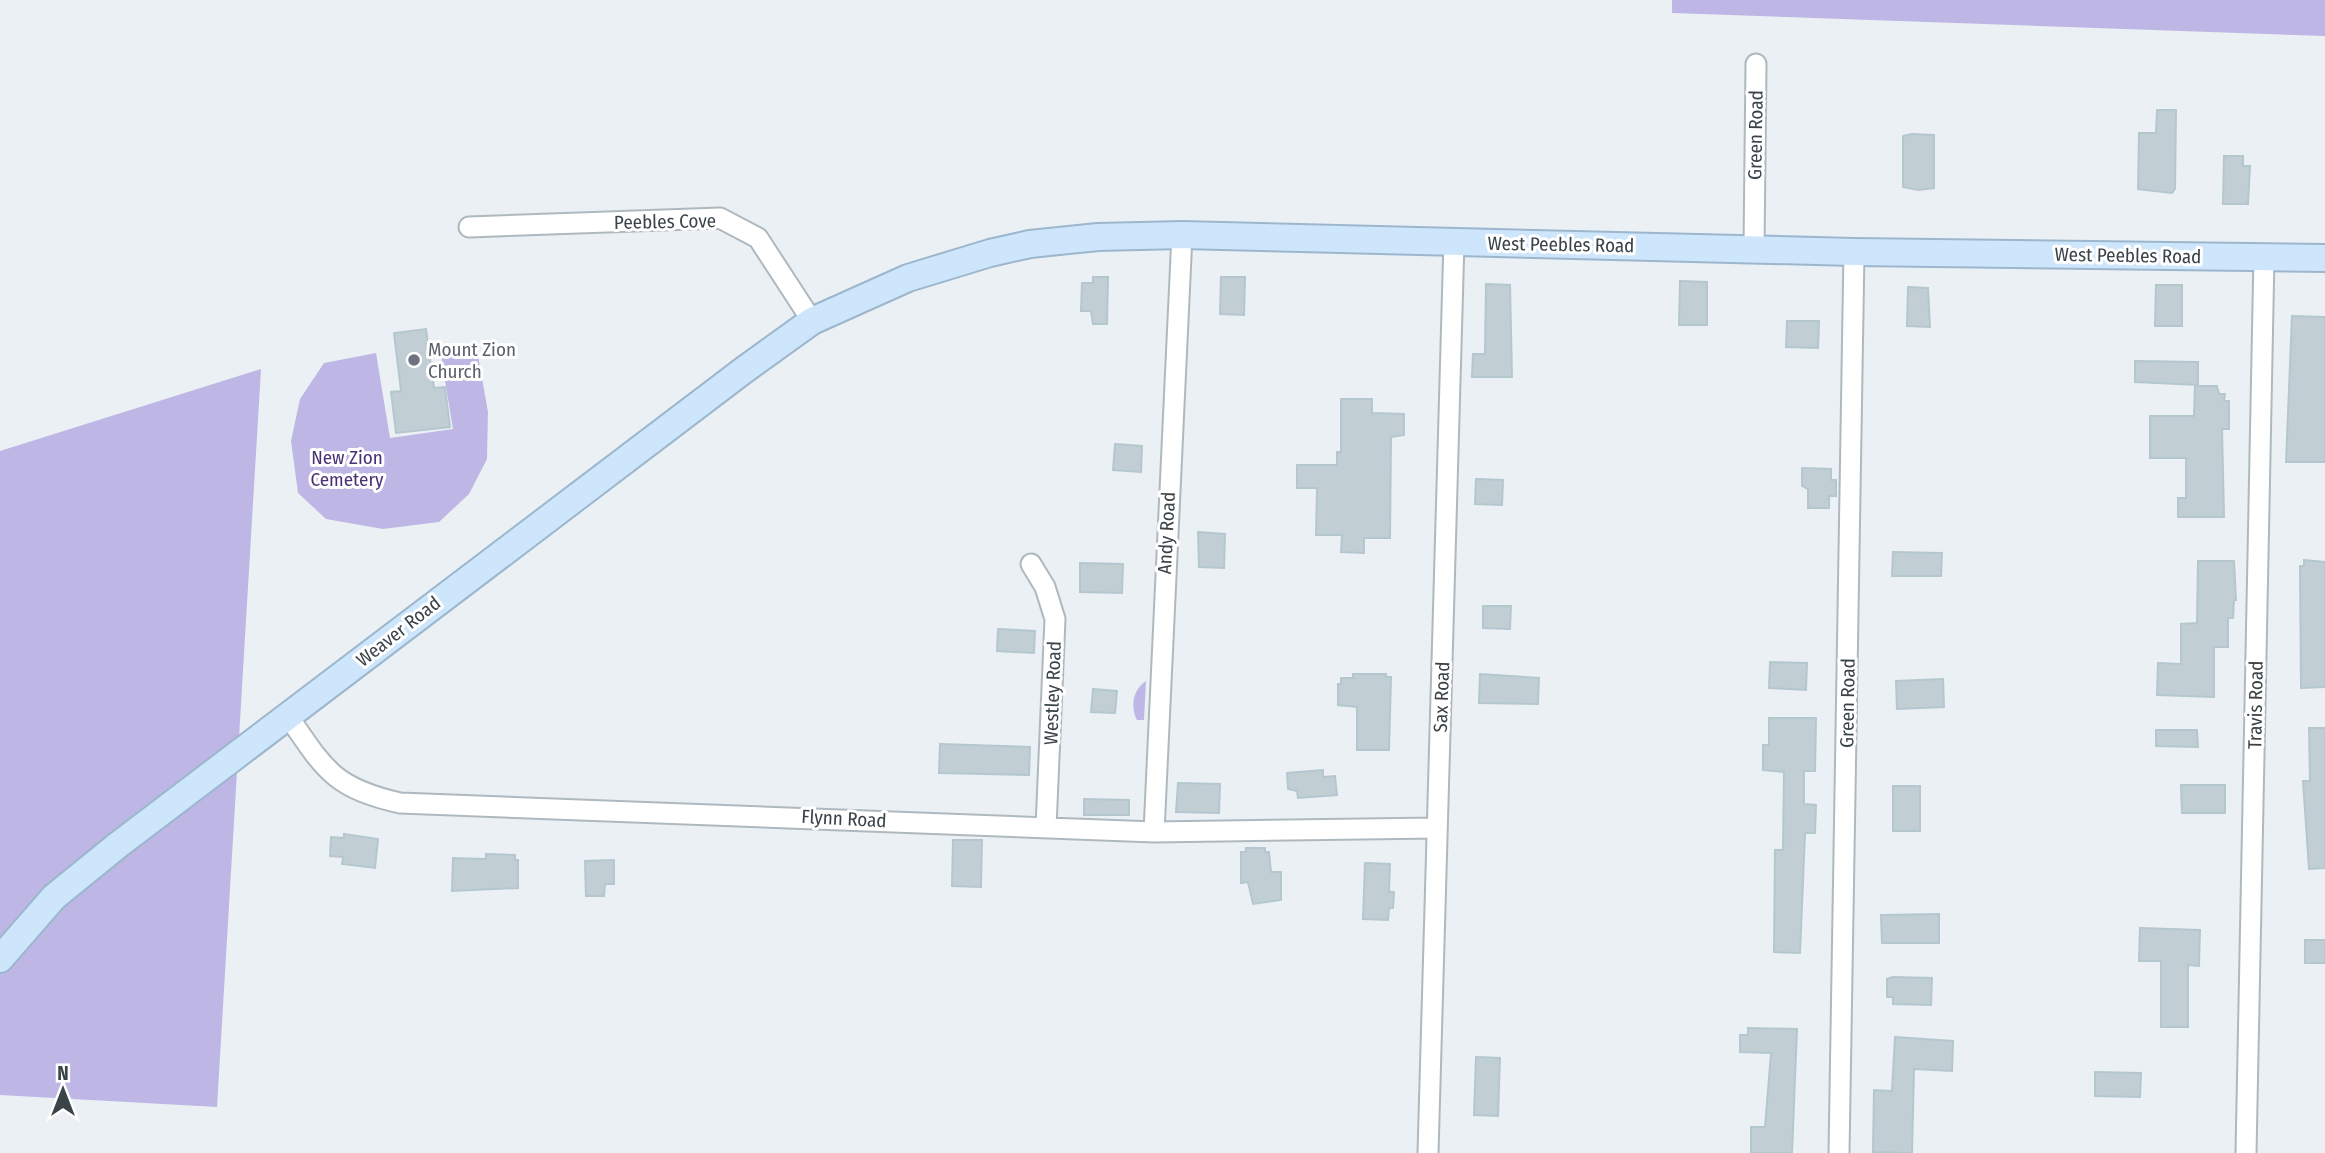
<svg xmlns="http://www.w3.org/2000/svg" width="2325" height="1153" font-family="'Fira Sans Condensed',sans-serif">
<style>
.green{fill:#beb7e5}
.building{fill:#c1cfd5;stroke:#b4c7cf;stroke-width:2}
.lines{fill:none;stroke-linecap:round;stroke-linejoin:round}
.minor-casing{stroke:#aeb9bf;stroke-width:23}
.secondary-casing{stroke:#9cb7cd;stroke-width:30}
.minor{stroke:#fff;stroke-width:19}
.secondary{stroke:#cee6fb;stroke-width:26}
.worship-dot{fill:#6b7280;stroke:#fff;stroke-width:2.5}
.labels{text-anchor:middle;stroke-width:6;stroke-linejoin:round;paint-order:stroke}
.street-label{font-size:19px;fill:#394348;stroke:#fff}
.worship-label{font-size:19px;fill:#5b616d;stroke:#fff;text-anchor:start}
.park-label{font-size:19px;fill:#473076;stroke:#fff}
</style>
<rect width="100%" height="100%" fill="#ebf0f4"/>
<path class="green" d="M 1672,0 L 2325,0 L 2325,36 L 1672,13 Z
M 477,350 L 488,412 L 487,459 L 469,494 L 439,522 L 383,529 L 326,519 L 298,493 L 291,441 L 300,399 L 324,363 L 376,353 L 390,438 L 453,429 L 441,356 Z
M 261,369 L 217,1107 L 0,1095 L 0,451 Z
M 1146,681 L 1144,720 L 1137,720 C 1130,707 1133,689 1146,681 Z"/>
<path class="building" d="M 2157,110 L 2176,110 L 2175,189 L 2172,193 L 2138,189 L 2139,133 L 2156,133 Z
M 1912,134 L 1934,135 L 1934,188 L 1918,190 L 1903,187 L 1903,136 Z
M 2224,156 L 2243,156 L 2243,166 L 2250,166 L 2248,204 L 2223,204 Z
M 1093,277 L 1108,277 L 1107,324 L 1093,324 L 1091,311 L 1081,311 L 1082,283 L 1093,283 Z
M 1221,277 L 1245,277 L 1244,315 L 1220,314 Z
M 1680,281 L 1707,282 L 1707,325 L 1679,325 Z
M 1486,284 L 1510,285 L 1512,377 L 1472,377 L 1473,354 L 1485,354 Z
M 2156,285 L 2182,285 L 2182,326 L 2155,326 Z
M 1908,287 L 1928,288 L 1930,327 L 1907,326 Z
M 2292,316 L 2325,317 L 2325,462 L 2286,462 Z
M 1787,321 L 1819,321 L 1818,348 L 1786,347 Z
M 426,329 L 434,388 L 445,387 L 450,427 L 396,433 L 391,392 L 401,391 L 394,333 Z
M 2135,361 L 2198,362 L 2198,385 L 2135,382 Z
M 2195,386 L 2217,386 L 2219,394 L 2225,394 L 2224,401 L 2229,401 L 2229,429 L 2222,429 L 2224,517 L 2178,517 L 2178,498 L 2186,498 L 2186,458 L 2150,458 L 2150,416 L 2194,416 Z
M 1341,399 L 1372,399 L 1372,413 L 1404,414 L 1404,435 L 1391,437 L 1390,538 L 1364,538 L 1364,553 L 1341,552 L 1342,535 L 1316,535 L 1317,488 L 1297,488 L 1297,465 L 1337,465 L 1337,452 L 1341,452 Z
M 1115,444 L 1142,446 L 1141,472 L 1113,470 Z
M 1802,468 L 1831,469 L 1831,480 L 1836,480 L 1836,496 L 1829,496 L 1829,508 L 1808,508 L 1808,489 L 1802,486 Z
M 1476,479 L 1503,480 L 1502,505 L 1475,504 Z
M 1198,532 L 1225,534 L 1224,568 L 1199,567 Z
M 1893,552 L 1942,553 L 1941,576 L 1892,576 Z
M 2304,560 L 2325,562 L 2325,687 L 2301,688 L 2300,566 L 2304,566 Z
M 2198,561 L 2234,561 L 2236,600 L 2234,600 L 2233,618 L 2228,618 L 2228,647 L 2214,647 L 2214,697 L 2157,695 L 2158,663 L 2181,664 L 2181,624 L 2197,623 Z
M 1080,563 L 1123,564 L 1122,593 L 1080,592 Z
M 1483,606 L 1511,606 L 1510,629 L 1483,628 Z
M 998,629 L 1035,631 L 1034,653 L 997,651 Z
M 1770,662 L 1807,663 L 1806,690 L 1769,688 Z
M 1353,674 L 1386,674 L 1386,677 L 1391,677 L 1389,750 L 1357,750 L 1357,707 L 1338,705 L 1338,684 L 1341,684 L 1341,678 L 1353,678 Z
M 1480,674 L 1539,678 L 1538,704 L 1479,703 Z
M 1943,679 L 1944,707 L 1897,709 L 1896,681 Z
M 1093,689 L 1117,691 L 1115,713 L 1091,712 Z
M 1769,718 L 1816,718 L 1815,771 L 1804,771 L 1804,804 L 1816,805 L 1815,833 L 1805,833 L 1800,953 L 1774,952 L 1775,850 L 1783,850 L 1784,772 L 1763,770 L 1763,745 L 1769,745 Z
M 2309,728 L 2325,728 L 2325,868 L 2309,869 L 2303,781 L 2310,781 Z
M 2156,730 L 2197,730 L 2198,747 L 2156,746 Z
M 940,744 L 1030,747 L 1029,775 L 939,773 Z
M 1323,770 L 1323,777 L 1335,776 L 1337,795 L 1298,798 L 1297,791 L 1288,789 L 1287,773 Z
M 1178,783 L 1220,784 L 1219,813 L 1176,812 Z
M 2181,785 L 2225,785 L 2225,813 L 2182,813 Z
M 1893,786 L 1920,786 L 1920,831 L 1893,831 Z
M 1084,799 L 1129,800 L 1129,815 L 1084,815 Z
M 344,834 L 378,839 L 375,868 L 342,864 L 343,857 L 330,856 L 331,837 L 344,838 Z
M 953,840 L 982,840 L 981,887 L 952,886 Z
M 1246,848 L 1265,848 L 1265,852 L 1269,852 L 1271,872 L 1281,872 L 1281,900 L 1253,904 L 1248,882 L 1241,883 L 1241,852 L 1246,852 Z
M 486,854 L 515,855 L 515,860 L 518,860 L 518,888 L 452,891 L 453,858 L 486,859 Z
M 614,860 L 614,884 L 605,884 L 604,896 L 586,896 L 585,861 Z
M 1365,863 L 1390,864 L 1389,892 L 1394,892 L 1393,908 L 1389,908 L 1388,920 L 1363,919 Z
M 1939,914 L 1939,943 L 1882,943 L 1881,915 Z
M 2140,928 L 2200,930 L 2199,966 L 2188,965 L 2188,1027 L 2161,1027 L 2161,961 L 2139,961 Z
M 2305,940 L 2325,940 L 2325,963 L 2305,963 Z
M 1893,977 L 1932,978 L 1931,1005 L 1893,1004 L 1893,997 L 1887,997 L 1887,979 Z
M 1748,1028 L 1797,1029 L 1792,1153 L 1751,1153 L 1751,1127 L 1765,1127 L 1771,1053 L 1740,1052 L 1740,1035 L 1748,1035 Z
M 1895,1037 L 1953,1041 L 1952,1071 L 1914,1069 L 1912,1153 L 1873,1152 L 1874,1090 L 1892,1091 Z
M 1476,1057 L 1500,1058 L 1498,1116 L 1474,1115 Z
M 2095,1072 L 2141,1073 L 2140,1097 L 2095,1096 Z"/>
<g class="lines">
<g class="minor-casing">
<path id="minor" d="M 469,227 L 720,218 L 758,238 L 812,321
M 1754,248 L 1756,64
M 1031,564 L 1045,587 L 1055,619 L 1046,827
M 288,716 C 325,770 334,788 400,803 L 1154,832 L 1436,828
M 1154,832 L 1182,235
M 1428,1153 L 1454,241
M 1839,1153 L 1854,252
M 2246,1153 L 2264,256"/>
</g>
<g class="secondary-casing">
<path id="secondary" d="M 0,959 L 54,897 L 118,845 L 744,370 L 812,321 L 908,278 L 990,253 L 1030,244 L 1098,237 L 1182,235 L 1854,252 L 2325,258"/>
</g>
<use href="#minor" class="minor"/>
<use href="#secondary" class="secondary"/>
</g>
<circle class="worship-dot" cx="414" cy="360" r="7"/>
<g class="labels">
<g class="street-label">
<text transform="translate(1755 135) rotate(-89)" y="7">Green Road</text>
<text transform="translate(665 221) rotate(-1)" y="7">Peebles Cove</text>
<text transform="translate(1561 244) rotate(1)" y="7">West Peebles Road</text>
<text transform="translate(2128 255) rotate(1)" y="7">West Peebles Road</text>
<text transform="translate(1166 533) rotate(-87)" y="7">Andy Road</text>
<text transform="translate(398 631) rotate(-38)" y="7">Weaver Road</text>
<text transform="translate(1052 693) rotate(-88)" y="7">Westley Road</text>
<text transform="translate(1441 697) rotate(-88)" y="7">Sax Road</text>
<text transform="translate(1847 703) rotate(-89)" y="7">Green Road</text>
<text transform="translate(2255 705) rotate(-89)" y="7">Travis Road</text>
<text transform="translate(844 818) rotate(3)" y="7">Flynn Road</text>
</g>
<g class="worship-label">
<text x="428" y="356">Mount Zion<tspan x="428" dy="22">Church</tspan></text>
</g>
<g class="park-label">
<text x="347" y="464">New Zion<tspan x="347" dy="22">Cemetery</tspan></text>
</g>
</g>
<g transform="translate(63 1090)" stroke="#ffffff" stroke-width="5" paint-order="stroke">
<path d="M0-5L12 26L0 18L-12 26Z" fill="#394348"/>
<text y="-10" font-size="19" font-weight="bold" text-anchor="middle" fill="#394348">N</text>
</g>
</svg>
